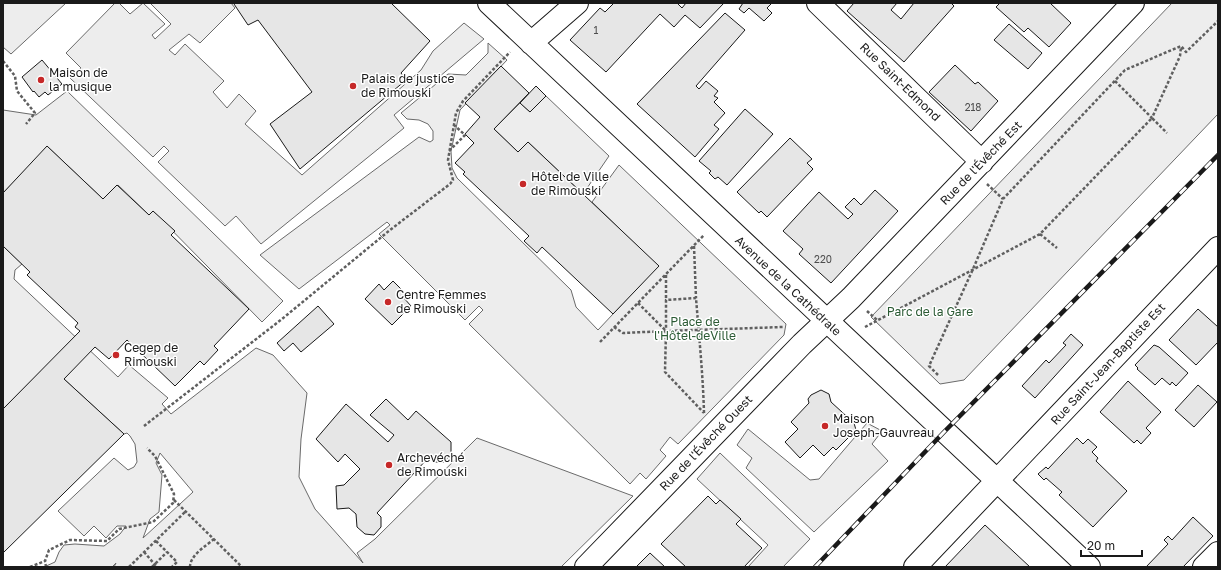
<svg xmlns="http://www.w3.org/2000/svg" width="1221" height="570" font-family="'Golos Text',sans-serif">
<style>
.built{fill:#ededed;stroke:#6a6a6a;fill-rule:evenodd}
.building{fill:#e6e6e6;stroke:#1a1a1a}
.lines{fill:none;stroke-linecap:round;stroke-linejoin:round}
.minor-casing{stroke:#1a1a1a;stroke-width:24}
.path{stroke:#5f5f5f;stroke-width:2.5;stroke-dasharray:3 2;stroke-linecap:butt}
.minor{stroke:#fff;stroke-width:22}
.rail-casing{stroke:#1a1a1a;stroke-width:4.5}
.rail{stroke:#fff;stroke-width:3;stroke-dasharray:9;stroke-linecap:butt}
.poi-dot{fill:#c62828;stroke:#fff;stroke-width:1.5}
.labels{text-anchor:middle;stroke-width:3;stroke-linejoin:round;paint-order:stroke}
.number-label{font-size:10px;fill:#4d4d4d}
.poi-label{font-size:12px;fill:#1a1a1a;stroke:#fff;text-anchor:start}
.street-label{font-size:12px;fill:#1a1a1a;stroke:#fff}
.park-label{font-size:12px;fill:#2b5a34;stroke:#fff}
</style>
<rect width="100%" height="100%" fill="#fff"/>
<path class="built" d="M 3,3 L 66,3 L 11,54 L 3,47 Z
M 115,3 L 119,3 L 130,14 L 143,3 L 165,24 L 152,35 L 155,39 L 171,24 L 150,3 L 231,3 L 235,8 L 200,43 L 189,34 L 169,50 L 175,55 L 185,44 L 224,81 L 213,92 L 227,108 L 239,94 L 256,111 L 245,124 L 302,175 L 421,70 L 433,51 L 464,23 L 484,39 L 394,115 L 404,128 L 261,244 L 236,216 L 225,226 L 158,162 L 169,151 L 164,146 L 153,157 L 70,78 L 81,68 L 66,53 Z
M 1172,3 L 1218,3 L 1218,114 L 964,380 L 940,384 L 871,317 Z
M 488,43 L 507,60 L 460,110 L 451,151 L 452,168 L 457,178 L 571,290 L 576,307 L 598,330 L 658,266 L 592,202 L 619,165 L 786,324 L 784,335 L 678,444 L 670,437 L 660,450 L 666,456 L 646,479 L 640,473 L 630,484 L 469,324 L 483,310 L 479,306 L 465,320 L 379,234 L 390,225 L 387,222 L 299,289 L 260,255 L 419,137 L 430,142 L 433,140 L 433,131 L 428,124 L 419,120 L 407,119 L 401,113 L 448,74 L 466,75 L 488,53 Z
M 67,91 L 283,301 L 262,322 L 153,211 L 149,215 L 118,185 L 103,199 L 48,147 L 3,193 L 3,110 L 36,115 Z
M 546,96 L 609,156 L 583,194 L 528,142 L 518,152 L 494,129 L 520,103 L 530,112 Z
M 3,246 L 22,264 L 15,270 L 14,279 L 118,377 L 129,365 L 168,398 L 162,404 L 171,414 L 256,348 L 273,355 L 307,393 L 301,439 L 299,477 L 315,509 L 363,563 L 357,553 L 375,539 L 477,438 L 633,496 L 561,567 L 114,567 L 116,563 L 112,567 L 44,567 L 55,562 L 59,552 L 64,545 L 75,544 L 104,546 L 120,534 L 126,526 L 117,526 L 106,538 L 94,526 L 84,536 L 58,511 L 114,458 L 128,470 L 134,467 L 137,462 L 135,444 L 130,436 L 127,433 L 124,434 L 64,379 L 57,386 L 41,371 L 3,409 ZM 160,453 L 193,492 L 143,538 L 150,519 L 159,512 L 162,475 L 156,463 Z
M 867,423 L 882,431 L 872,444 L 888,461 L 814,532 L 746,468 L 752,458 L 737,445 L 748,429 L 810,480 L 819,479 Z
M 720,453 L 810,539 L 783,567 L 748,567 L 768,545 L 697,479 Z"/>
<path class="building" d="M 235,3 L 391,3 L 430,41 L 401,73 L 406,80 L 300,169 L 270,124 L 312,92 L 258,20 L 248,25 L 234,4 Z
M 614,3 L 677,3 L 682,8 L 686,3 L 724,3 L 700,28 L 685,15 L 674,27 L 660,14 L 606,72 L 570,40 L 600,8 L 605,12 Z
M 743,3 L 772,3 L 767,8 L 772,13 L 764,21 L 749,8 L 744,13 L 739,9 Z
M 854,3 L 897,3 L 891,10 L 901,19 L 914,3 L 951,3 L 954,6 L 904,62 L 847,11 Z
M 1000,3 L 1050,3 L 1071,23 L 1049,47 L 1028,28 L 1024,32 L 996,7 Z
M 725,13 L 745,30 L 696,86 L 699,89 L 706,81 L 718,91 L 714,96 L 718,98 L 714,102 L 725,113 L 714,125 L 719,129 L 695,157 L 637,104 Z
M 1009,24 L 1042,53 L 1028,69 L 994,40 Z
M 42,60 L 62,84 L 48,95 L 45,92 L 39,97 L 34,91 L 33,92 L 22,77 Z
M 955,65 L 975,84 L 978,82 L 998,101 L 971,131 L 929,92 Z
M 501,66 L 529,93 L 494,129 L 518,152 L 528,142 L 659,266 L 613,314 L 542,247 L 537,253 L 524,241 L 529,236 L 463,174 L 465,172 L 455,163 L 474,143 L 465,134 L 480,117 L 465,103 Z
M 536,86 L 546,96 L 530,112 L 520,103 Z
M 745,109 L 773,134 L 727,185 L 718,177 L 715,179 L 709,173 L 711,171 L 699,161 Z
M 790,138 L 812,159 L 807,163 L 813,169 L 767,217 L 761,211 L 759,213 L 737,192 Z
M 47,146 L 103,199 L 117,185 L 149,215 L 153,211 L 175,231 L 171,235 L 249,309 L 214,346 L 218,350 L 204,365 L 200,361 L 175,386 L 127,340 L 109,359 L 95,347 L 64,379 L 124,434 L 3,553 L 3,409 L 80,331 L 75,327 L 78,323 L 27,275 L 30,272 L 3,246 L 3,193 Z
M 875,190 L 898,211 L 831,283 L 799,254 L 803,249 L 783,231 L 819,192 L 848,219 L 853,214 L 845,207 L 854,198 L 861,205 Z
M 393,281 L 406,294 L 403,297 L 411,306 L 392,325 L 365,299 L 379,284 L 384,290 Z
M 318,306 L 334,324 L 301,352 L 293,343 L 284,351 L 277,343 Z
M 1198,309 L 1218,327 L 1218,342 L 1196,365 L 1169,340 Z
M 1071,334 L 1083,345 L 1035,398 L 1022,386 L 1046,360 L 1049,363 L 1066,345 L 1063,343 Z
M 1154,345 L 1159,347 L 1188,373 L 1176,386 L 1172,382 L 1170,385 L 1162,378 L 1155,385 L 1137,369 L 1138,368 L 1135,365 Z
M 1128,381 L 1161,412 L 1146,428 L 1151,433 L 1141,444 L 1137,440 L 1134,443 L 1100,412 Z
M 1198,385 L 1217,402 L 1194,427 L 1175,410 Z
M 821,390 L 829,394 L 831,402 L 854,423 L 856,430 L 836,450 L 833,447 L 824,456 L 813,445 L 800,458 L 785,442 L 798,429 L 791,422 L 809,403 L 808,399 L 811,395 Z
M 386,399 L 408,420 L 416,411 L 451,442 L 451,454 L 444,462 L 434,462 L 429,457 L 377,513 L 381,517 L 381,527 L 374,535 L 365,534 L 357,527 L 356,514 L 349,508 L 337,509 L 336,486 L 344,485 L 360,469 L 345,454 L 338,462 L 316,439 L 346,404 L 388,442 L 394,435 L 370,415 Z
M 1077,438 L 1083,444 L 1088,439 L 1097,447 L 1092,452 L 1098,458 L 1096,461 L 1127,491 L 1093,527 L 1059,495 L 1062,492 L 1046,478 L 1044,480 L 1038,474 L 1046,467 L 1048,469 Z
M 708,496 L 716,504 L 720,500 L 741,519 L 736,524 L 762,548 L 744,567 L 686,567 L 661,544 Z
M 1193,517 L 1213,536 L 1183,567 L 1146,567 L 1168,544 L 1164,540 L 1168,536 L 1172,540 Z
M 985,525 L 1030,567 L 945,567 Z
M 650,553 L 665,567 L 636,567 Z"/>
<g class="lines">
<g class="minor-casing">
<path id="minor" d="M 489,3 L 1089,567
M 818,3 L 982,162
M 531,43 L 577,3
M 586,567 L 802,344 L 851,298 L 1133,3
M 915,567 L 1218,248
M 1204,567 L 1218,553"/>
</g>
<path class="path" d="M 3,61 L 15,76 L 17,91 L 35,113 L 26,124
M 1115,81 L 1152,118 L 1180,56 L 1181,47
M 449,151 L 465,135 L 454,125
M 987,184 L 1003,199
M 1040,234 L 1057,248
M 694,246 L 696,298
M 666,275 L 666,300
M 638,303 L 666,331 L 665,372 L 704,413
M 867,311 L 877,320
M 614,327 L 623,333 L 666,331
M 865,327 L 1040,234 L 1152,118 L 1167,133
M 600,342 L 704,235
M 938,375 L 929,366 L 973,269 L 1003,199 L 1125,70 L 1181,46 L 1186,52 L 1218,21
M 704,413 C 703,375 699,336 696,298 L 666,300 L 666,331 L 783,327
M 144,426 L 282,319 L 390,230 L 450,184 L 453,180 L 448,160 L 456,113 L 463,101 L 510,52
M 174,500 L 242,567
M 156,541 L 177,562 L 172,567
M 144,552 L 157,567
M 30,567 L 45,561
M 46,567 L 45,561 L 49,550 L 70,540 L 107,541 L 119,529 L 153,522 L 173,503 L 174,494 L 155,456 L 147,448
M 129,567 L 186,511
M 152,567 L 167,552
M 190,567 C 190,555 206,546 214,539"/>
<use href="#minor" class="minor"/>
<g class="rail-casing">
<path id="rail" d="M 815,567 L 945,431 L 1218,155"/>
</g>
<use href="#rail" class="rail"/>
</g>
<g class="poi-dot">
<circle cx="41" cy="80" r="4"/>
<circle cx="353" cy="86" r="4"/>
<circle cx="523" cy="184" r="4"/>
<circle cx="388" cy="302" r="4"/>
<circle cx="116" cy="355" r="4"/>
<circle cx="825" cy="426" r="4"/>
<circle cx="389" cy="465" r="4"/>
</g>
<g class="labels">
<g class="number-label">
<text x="596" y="34">1</text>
<text x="973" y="111">218</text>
<text x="823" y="263">220</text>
</g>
<g class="poi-label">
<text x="49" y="77">Maison de<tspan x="49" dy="14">la musique</tspan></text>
<text x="361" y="83">Palais de justice<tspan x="361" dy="14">de Rimouski</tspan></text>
<text x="531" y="181">Hôtel de Ville<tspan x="531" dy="14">de Rimouski</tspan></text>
<text x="396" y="299">Centre Femmes<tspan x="396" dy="14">de Rimouski</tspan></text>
<text x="124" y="352">Cegep de<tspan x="124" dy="14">Rimouski</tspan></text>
<text x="833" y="423">Maison<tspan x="833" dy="14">Joseph-Gauvreau</tspan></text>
<text x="397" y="462">Archevéché<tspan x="397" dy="14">de Rimouski</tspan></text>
</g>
<g class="street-label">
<text transform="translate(900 82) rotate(44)" y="4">Rue Saint-Edmond</text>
<text transform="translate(981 163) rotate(-46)" y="4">Rue de l'Évêché Est</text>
<text transform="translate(788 286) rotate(43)" y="4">Avenue de la Cathédrale</text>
<text transform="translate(1108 364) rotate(-47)" y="4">Rue Saint-Jean-Baptiste Est</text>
<text transform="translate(706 443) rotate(-46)" y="4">Rue de l'Évêché Ouest</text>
</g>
<g class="park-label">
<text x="930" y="316">Parc de la Gare</text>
<text x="695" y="326">Place de<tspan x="695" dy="14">l'Hôtel-deVille</tspan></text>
</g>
</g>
<rect width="1221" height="570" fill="none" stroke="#1a1a1a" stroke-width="8"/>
<path d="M1081 550v6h61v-6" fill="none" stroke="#1a1a1a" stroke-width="2"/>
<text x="1087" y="550" font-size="12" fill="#1a1a1a" stroke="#ffffff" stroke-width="3" paint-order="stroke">20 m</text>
</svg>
